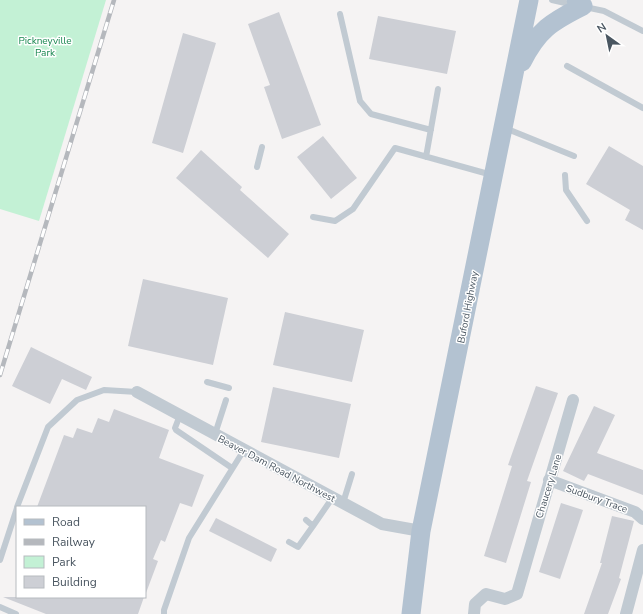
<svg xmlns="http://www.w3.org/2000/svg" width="643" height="614" font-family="'Nunito Sans',sans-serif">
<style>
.green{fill:#c3f1d5}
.building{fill:#cdcfd5}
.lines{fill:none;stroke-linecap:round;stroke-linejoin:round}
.lane{stroke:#c1cad2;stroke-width:6}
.street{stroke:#c1cad2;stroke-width:12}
.primary{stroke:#b3c2d1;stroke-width:19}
.rail-casing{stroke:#b5b8bd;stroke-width:4.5}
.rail{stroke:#fff;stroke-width:3;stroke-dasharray:9;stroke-linecap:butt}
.labels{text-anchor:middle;stroke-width:3;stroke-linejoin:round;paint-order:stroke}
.park-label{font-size:10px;fill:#17864f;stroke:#fff}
.street-label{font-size:10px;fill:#4a5661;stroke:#fff}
</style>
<rect width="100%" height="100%" fill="#f5f3f3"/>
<path class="green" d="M 0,0 L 106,0 L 39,221 L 0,209 Z"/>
<path class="building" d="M 279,12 L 321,125 L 282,139 L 264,87 L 270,85 L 248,24 Z
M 378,16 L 456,31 L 447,74 L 369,59 Z
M 183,33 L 216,43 L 183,153 L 152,143 Z
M 323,136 L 357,178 L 331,199 L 297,157 Z
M 609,146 L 643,166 L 643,230 L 625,220 L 630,210 L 586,184 Z
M 201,150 L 242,187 L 240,190 L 289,234 L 268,258 L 176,178 Z
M 143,279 L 228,298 L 213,365 L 128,346 Z
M 285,312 L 364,330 L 352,382 L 273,365 Z
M 31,347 L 92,377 L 86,390 L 62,379 L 50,404 L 12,386 Z
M 536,386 L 558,393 L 527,481 L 531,482 L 506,563 L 484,556 L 512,466 L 508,465 Z
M 273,387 L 351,404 L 339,458 L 261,442 Z
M 594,406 L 615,415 L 597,453 L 643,470 L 643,495 L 588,474 L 584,481 L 563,471 Z
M 114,409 L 169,430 L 159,458 L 204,475 L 192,507 L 180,503 L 165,542 L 161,540 L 153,559 L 158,561 L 146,593 L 145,507 L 37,507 L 64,435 L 73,438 L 77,428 L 92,433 L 98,418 L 109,422 Z
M 561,503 L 583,510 L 560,579 L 539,572 Z
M 612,516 L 634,521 L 619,578 L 621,579 L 608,614 L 584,614 L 602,563 L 600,563 Z
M 216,518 L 277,549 L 271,562 L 209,531 Z
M 3,597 L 144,597 L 138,614 L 46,614 Z"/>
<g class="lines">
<path class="lane" d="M 552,0 L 574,5
M 585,7 L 604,11 L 643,31
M 340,14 L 360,101 L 371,114 L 431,130
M 567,66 L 643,108
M 505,128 L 574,156
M 426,157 L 438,89
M 257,167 L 262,147
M 565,175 L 566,190 L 587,221
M 313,217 L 335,221 L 353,209 L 395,148 L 492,175
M 207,382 L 229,388
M 180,415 L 175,428 L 176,430 L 232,468
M 215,434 L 226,400
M 343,503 L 352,474
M 17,507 L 48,427 L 77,400 L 104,390 L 137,392
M 306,520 L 313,526 L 333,497
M 289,542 L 298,547 L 313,526
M 0,560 L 17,508
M 0,607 L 16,614
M 164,614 L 164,610 L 189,538 L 244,450"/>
<path class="street" d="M 137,392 L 382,524 L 421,531
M 549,480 L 635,512 L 643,519
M 474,614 L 475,604 L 486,594 L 505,599 L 517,594 L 573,400
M 626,614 L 643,550"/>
<path class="primary" d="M 522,62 C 538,30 551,22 583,6 L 576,0
M 411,614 L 421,531 L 529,0"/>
<g class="rail-casing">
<path id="rail" d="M 0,375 L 114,0"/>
</g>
<use href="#rail" class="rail"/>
</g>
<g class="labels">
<g class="park-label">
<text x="45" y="44">Pickneyville<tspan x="45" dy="12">Park</tspan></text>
</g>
<g class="street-label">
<text transform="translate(467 307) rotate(-79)" y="4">Buford Highway</text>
<text transform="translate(277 468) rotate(28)" y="4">Beaver Dam Road Northwest</text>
<text transform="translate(548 486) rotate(-73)" y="4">Chaucery Lane</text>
<text transform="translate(597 498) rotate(20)" y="4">Sudbury Trace</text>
</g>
</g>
<rect x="16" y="506" width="130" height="92" fill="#ffffff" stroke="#b7bbc0"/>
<rect x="24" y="519" width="20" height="6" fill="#b3c2d1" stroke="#b7bbc0"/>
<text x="52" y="526" font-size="12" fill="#4a5661">Road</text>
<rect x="24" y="539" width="20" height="6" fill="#b5b8bd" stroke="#b7bbc0"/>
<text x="52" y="546" font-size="12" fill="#4a5661">Railway</text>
<rect x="24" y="556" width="20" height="12" fill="#c3f1d5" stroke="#b7bbc0"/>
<text x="52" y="566" font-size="12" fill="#4a5661">Park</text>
<rect x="24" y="576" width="20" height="12" fill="#cdcfd5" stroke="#b7bbc0"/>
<text x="52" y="586" font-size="12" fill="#4a5661">Building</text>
<g transform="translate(607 36) rotate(327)" stroke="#ffffff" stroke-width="3" paint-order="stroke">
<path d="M0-3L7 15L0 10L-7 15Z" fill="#4a5661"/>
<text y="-6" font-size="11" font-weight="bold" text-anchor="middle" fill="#4a5661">N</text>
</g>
</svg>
